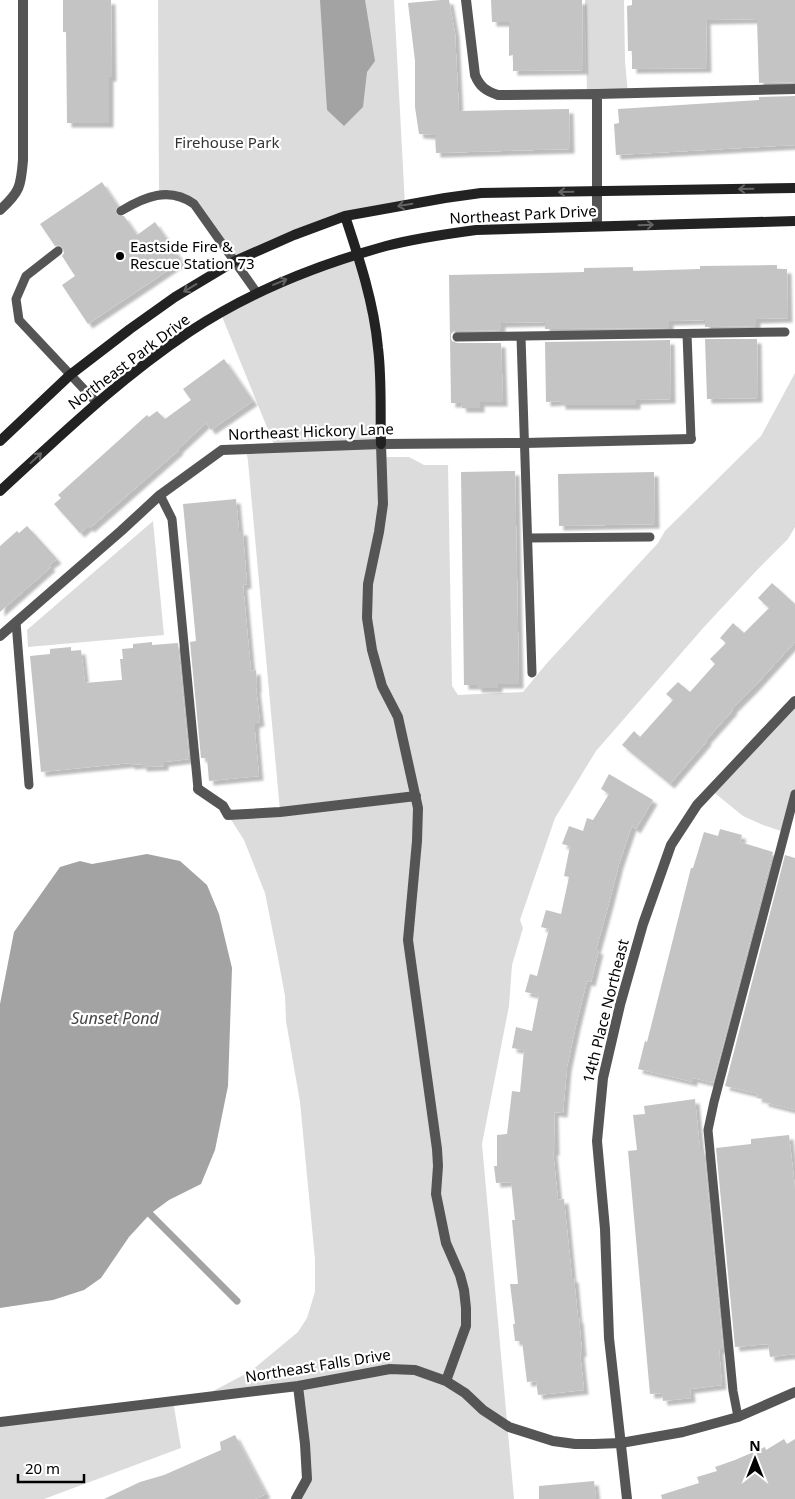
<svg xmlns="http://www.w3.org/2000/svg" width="795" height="1499" font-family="'Noto Sans',sans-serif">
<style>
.green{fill:#dcdcdc}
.water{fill:#a3a3a3}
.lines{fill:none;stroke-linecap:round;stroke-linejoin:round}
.stream{stroke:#a3a3a3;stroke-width:7}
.building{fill:#c4c4c4;filter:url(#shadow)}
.lane{stroke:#555;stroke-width:9}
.street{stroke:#555;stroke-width:10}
.secondary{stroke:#222;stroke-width:10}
.oneway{stroke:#646464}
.poi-dot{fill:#000;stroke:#fff;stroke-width:2}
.labels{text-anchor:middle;stroke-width:4.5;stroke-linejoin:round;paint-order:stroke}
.park-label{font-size:15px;fill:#333;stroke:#fff}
.street-label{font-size:15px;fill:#000;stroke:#fff}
.poi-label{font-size:15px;fill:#000;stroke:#fff;text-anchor:start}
.water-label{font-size:16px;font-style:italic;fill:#444;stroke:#fff}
</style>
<defs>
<filter id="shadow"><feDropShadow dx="4.5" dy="4.5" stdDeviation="1" flood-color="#0004"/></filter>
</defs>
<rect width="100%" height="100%" fill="#fff"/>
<path class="green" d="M 158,0 L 394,0 L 405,205 L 345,216 L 235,261 L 194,204 L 159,194 Z
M 585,0 L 624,0 L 625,61 L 628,94 L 587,94 Z
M 358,255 L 374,320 L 381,457 L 409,457 L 424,465 L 448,465 L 452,686 L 458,695 L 523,692 L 547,663 L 658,543 L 665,531 L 761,436 L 795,373 L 795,527 L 788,539 L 758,569 L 704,627 L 596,751 L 555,818 L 520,920 L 523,928 L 512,965 L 509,1006 L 482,1144 L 514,1499 L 296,1499 L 307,1479 L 298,1386 L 200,1398 L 251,1371 L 298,1332 L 307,1318 L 315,1292 L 315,1259 L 300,1102 L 286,1021 L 285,996 L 278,958 L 265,893 L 244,840 L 228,815 L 280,811 L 248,461 L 246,449 L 275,447 L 221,314 L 257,293 Z
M 153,521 L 164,635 L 28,647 L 27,630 Z
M 795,701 L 795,794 L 784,832 L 763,825 L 743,816 L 711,790 Z
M 173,1401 L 181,1448 L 44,1499 L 0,1499 L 0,1422 Z"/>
<path class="water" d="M 320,0 L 365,0 L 375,61 L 367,72 L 363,107 L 344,126 L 327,110 Z
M 147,854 L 180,861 L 207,885 L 219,914 L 232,968 L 228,1086 L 215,1150 L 201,1184 L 169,1200 L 150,1214 L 129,1237 L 101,1278 L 84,1290 L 53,1300 L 0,1308 L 0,1004 L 14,932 L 60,867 L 80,861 L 92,864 Z"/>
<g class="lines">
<path class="stream" d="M 150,1214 L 237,1301"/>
</g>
<path class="building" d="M 63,0 L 111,0 L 112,77 L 109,77 L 109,123 L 67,123 L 66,32 L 63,32 Z
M 441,0 L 449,0 L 455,33 L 459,111 L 569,109 L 570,149 L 436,153 L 435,135 L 419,134 L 415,107 L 415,61 L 408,3 Z
M 491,0 L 582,0 L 583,70 L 513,71 L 513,55 L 509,56 L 509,22 L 492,22 Z
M 632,0 L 795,0 L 795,82 L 759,83 L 757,19 L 706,20 L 707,68 L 632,69 L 632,51 L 628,51 L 627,6 L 632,5 Z
M 795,96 L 795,145 L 616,155 L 614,124 L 619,123 L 618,109 L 759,100 L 759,97 Z
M 102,182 L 118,206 L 115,211 L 118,216 L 124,216 L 137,235 L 155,222 L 182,261 L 88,324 L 62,285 L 75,276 L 62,256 L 64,253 L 63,248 L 60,245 L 55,246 L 40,224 Z
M 777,265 L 777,269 L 787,269 L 788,318 L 756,319 L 756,326 L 705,327 L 705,320 L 669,321 L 669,328 L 545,329 L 545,322 L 501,323 L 501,330 L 454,331 L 451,334 L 451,338 L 452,341 L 457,343 L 501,343 L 503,402 L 480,402 L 480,408 L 462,408 L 461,403 L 451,403 L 449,275 L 584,272 L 584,268 L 633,267 L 633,271 L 700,269 L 700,266 Z
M 705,339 L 757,339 L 758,398 L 707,399 Z
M 670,340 L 671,399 L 636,400 L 636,405 L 561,405 L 561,401 L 546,402 L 545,342 Z
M 224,359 L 253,401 L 211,430 L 206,423 L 178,449 L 179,450 L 90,528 L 88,526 L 80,533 L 54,504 L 61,498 L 58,495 L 147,415 L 149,417 L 157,411 L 165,419 L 191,400 L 183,389 Z
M 515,471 L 519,684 L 498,684 L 498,688 L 477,688 L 477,685 L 464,685 L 461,472 Z
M 654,472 L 655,524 L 559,526 L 558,474 Z
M 236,499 L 239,531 L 243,531 L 244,547 L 247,584 L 243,585 L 251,671 L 256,670 L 257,688 L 256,688 L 260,722 L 255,723 L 255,732 L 259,776 L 209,781 L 207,758 L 201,758 L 190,642 L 196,641 L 183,504 Z
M 27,526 L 57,559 L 49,565 L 51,567 L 0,612 L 0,546 L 17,531 L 19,533 Z
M 772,583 L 795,604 L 795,642 L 755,686 L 732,709 L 733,710 L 706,740 L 707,741 L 670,784 L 622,745 L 634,731 L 640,737 L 673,700 L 666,694 L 678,682 L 690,692 L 715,664 L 710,659 L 726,643 L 720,638 L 733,623 L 744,633 L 769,608 L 758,598 Z
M 152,642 L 152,645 L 178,643 L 189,759 L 164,762 L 164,766 L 142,767 L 142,764 L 130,765 L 130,763 L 41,772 L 30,656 L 50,654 L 50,649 L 71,647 L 71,651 L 81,650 L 85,683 L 120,680 L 122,680 L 120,659 L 123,659 L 122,649 L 133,648 L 133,644 Z
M 609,774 L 653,800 L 636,829 L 632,826 L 619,864 L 609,903 L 596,950 L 599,950 L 591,982 L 587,981 L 576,1025 L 567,1067 L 563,1113 L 554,1112 L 555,1151 L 553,1151 L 558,1200 L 564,1199 L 572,1278 L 574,1278 L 578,1319 L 579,1318 L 582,1352 L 580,1353 L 584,1390 L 538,1395 L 536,1381 L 527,1382 L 522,1341 L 515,1341 L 513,1324 L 515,1324 L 510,1284 L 518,1284 L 512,1220 L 515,1220 L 511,1182 L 496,1183 L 494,1166 L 497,1166 L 497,1135 L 507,1134 L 512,1091 L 520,1092 L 524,1050 L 512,1048 L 516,1027 L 532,1031 L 539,995 L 525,992 L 530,974 L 537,976 L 549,929 L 541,927 L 546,910 L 561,914 L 569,877 L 564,876 L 570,846 L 562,844 L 569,826 L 583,831 L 587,818 L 593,820 L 609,794 L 601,789 Z
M 720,829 L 742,835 L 740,842 L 773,852 L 713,1083 L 693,1078 L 693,1082 L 638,1069 L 645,1041 L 647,1042 L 691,868 L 693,868 L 704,832 L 718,836 Z
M 785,855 L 795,858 L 795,1110 L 764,1102 L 764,1099 L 757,1098 L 758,1094 L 725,1086 Z
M 695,1099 L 700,1150 L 704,1150 L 723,1349 L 719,1349 L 722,1385 L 690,1389 L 691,1398 L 663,1401 L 662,1393 L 650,1394 L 628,1151 L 637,1150 L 633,1115 L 645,1114 L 644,1106 Z
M 789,1135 L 795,1188 L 795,1354 L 770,1357 L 768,1344 L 735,1347 L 716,1148 L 751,1144 L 751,1139 Z
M 235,1435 L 266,1494 L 255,1499 L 104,1499 L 140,1482 L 164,1475 L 221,1450 L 220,1442 Z
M 784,1439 L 787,1444 L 795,1439 L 795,1499 L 662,1499 L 661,1495 L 699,1483 L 697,1477 L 717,1471 L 715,1467 L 735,1460 L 765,1447 L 766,1450 Z
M 594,1481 L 596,1499 L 539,1499 L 539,1486 Z"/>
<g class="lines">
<path class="lane" d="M 121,211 C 144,197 169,186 194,204 L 257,293
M 58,251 L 26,276 L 16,299 L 19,320 L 97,403
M 687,334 L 691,439
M 457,337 L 785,332
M 521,337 L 532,673
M 160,495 L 172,519 L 198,789
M 528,538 L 650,537
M 16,622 L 29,785
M 738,1417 L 733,1391 L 708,1130 L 714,1102 L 795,794"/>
<path class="street" d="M 466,0 L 475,75 C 480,87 486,91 498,95 L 597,94 L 795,89
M 597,94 L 597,226
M 0,210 C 20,192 21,186 23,160 L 23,0
M 381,444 L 383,504 L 379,532 L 368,584 L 367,618 L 372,650 L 382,686 L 398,717 L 418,808 L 417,841 L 408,940 L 437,1149 L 438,1166 L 436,1194 L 446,1243 L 460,1275 L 464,1290 L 466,1308 L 466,1326 L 446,1381
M 0,636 L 121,531 L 160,495 L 222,450 L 381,444 L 525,443 L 691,439
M 198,789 L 223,806 L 228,815 L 280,812 L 416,796
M 0,1422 L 298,1386 L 390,1369 L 415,1370 L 446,1381 L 465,1393 L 483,1410 L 509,1427 L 553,1441 L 575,1444 L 594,1444 L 621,1443 L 683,1432 L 738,1417 L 795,1392
M 296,1499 L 307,1479 L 305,1444 L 298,1386
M 627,1499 L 609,1338 L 605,1229 L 597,1141 L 603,1078 L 620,1005 L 643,924 L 671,845 L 697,805 L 795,701"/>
<path class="secondary" d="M 345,216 C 359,258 374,303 378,348 C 382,380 380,412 381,444
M 0,441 L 70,375 L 130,329 L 175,297 L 235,261 L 294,235 L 345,216 L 445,198 L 481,193 L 795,188
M 0,491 C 60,436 120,378 189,332 C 249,292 317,265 386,246 C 416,238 446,234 476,230 L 795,221"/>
</g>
<defs><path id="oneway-shaft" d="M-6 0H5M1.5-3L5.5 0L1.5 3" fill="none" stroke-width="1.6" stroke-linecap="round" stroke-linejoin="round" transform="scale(1.25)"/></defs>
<g class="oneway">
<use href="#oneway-shaft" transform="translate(746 189) rotate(179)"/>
<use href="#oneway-shaft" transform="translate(566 192) rotate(179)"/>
<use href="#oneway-shaft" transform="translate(405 205) rotate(170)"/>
<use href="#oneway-shaft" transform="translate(646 225) rotate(-2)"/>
<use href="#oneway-shaft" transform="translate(280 282) rotate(-23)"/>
<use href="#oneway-shaft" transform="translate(190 288) rotate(149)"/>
<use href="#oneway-shaft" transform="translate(36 458) rotate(-43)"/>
</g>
<circle class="poi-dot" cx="120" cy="256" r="5"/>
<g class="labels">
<g class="park-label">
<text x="227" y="148">Firehouse Park</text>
</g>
<g class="street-label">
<text transform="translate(523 215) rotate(-3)" y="5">Northeast Park Drive</text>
<text transform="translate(129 362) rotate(-37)" y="5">Northeast Park Drive</text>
<text transform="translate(311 432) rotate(-2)" y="5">Northeast Hickory Lane</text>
<text transform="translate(606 1011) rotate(-76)" y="5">14th Place Northeast</text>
<text transform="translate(318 1366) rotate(-9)" y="5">Northeast Falls Drive</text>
</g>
<g class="poi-label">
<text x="130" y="252">Eastside Fire &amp;<tspan x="130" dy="17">Rescue Station 73</tspan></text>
</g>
<g class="water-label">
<text x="115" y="1024">Sunset Pond</text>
</g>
</g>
<g transform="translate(755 1459)" stroke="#ffffff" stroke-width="4" paint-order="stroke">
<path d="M0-4L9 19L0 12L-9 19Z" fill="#000000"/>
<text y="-8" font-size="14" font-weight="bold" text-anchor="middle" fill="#000000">N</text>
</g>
<path d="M18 1474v8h66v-8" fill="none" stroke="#000000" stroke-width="2.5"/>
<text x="25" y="1474" font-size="15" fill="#000000" stroke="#ffffff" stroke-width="4" paint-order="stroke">20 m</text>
</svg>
